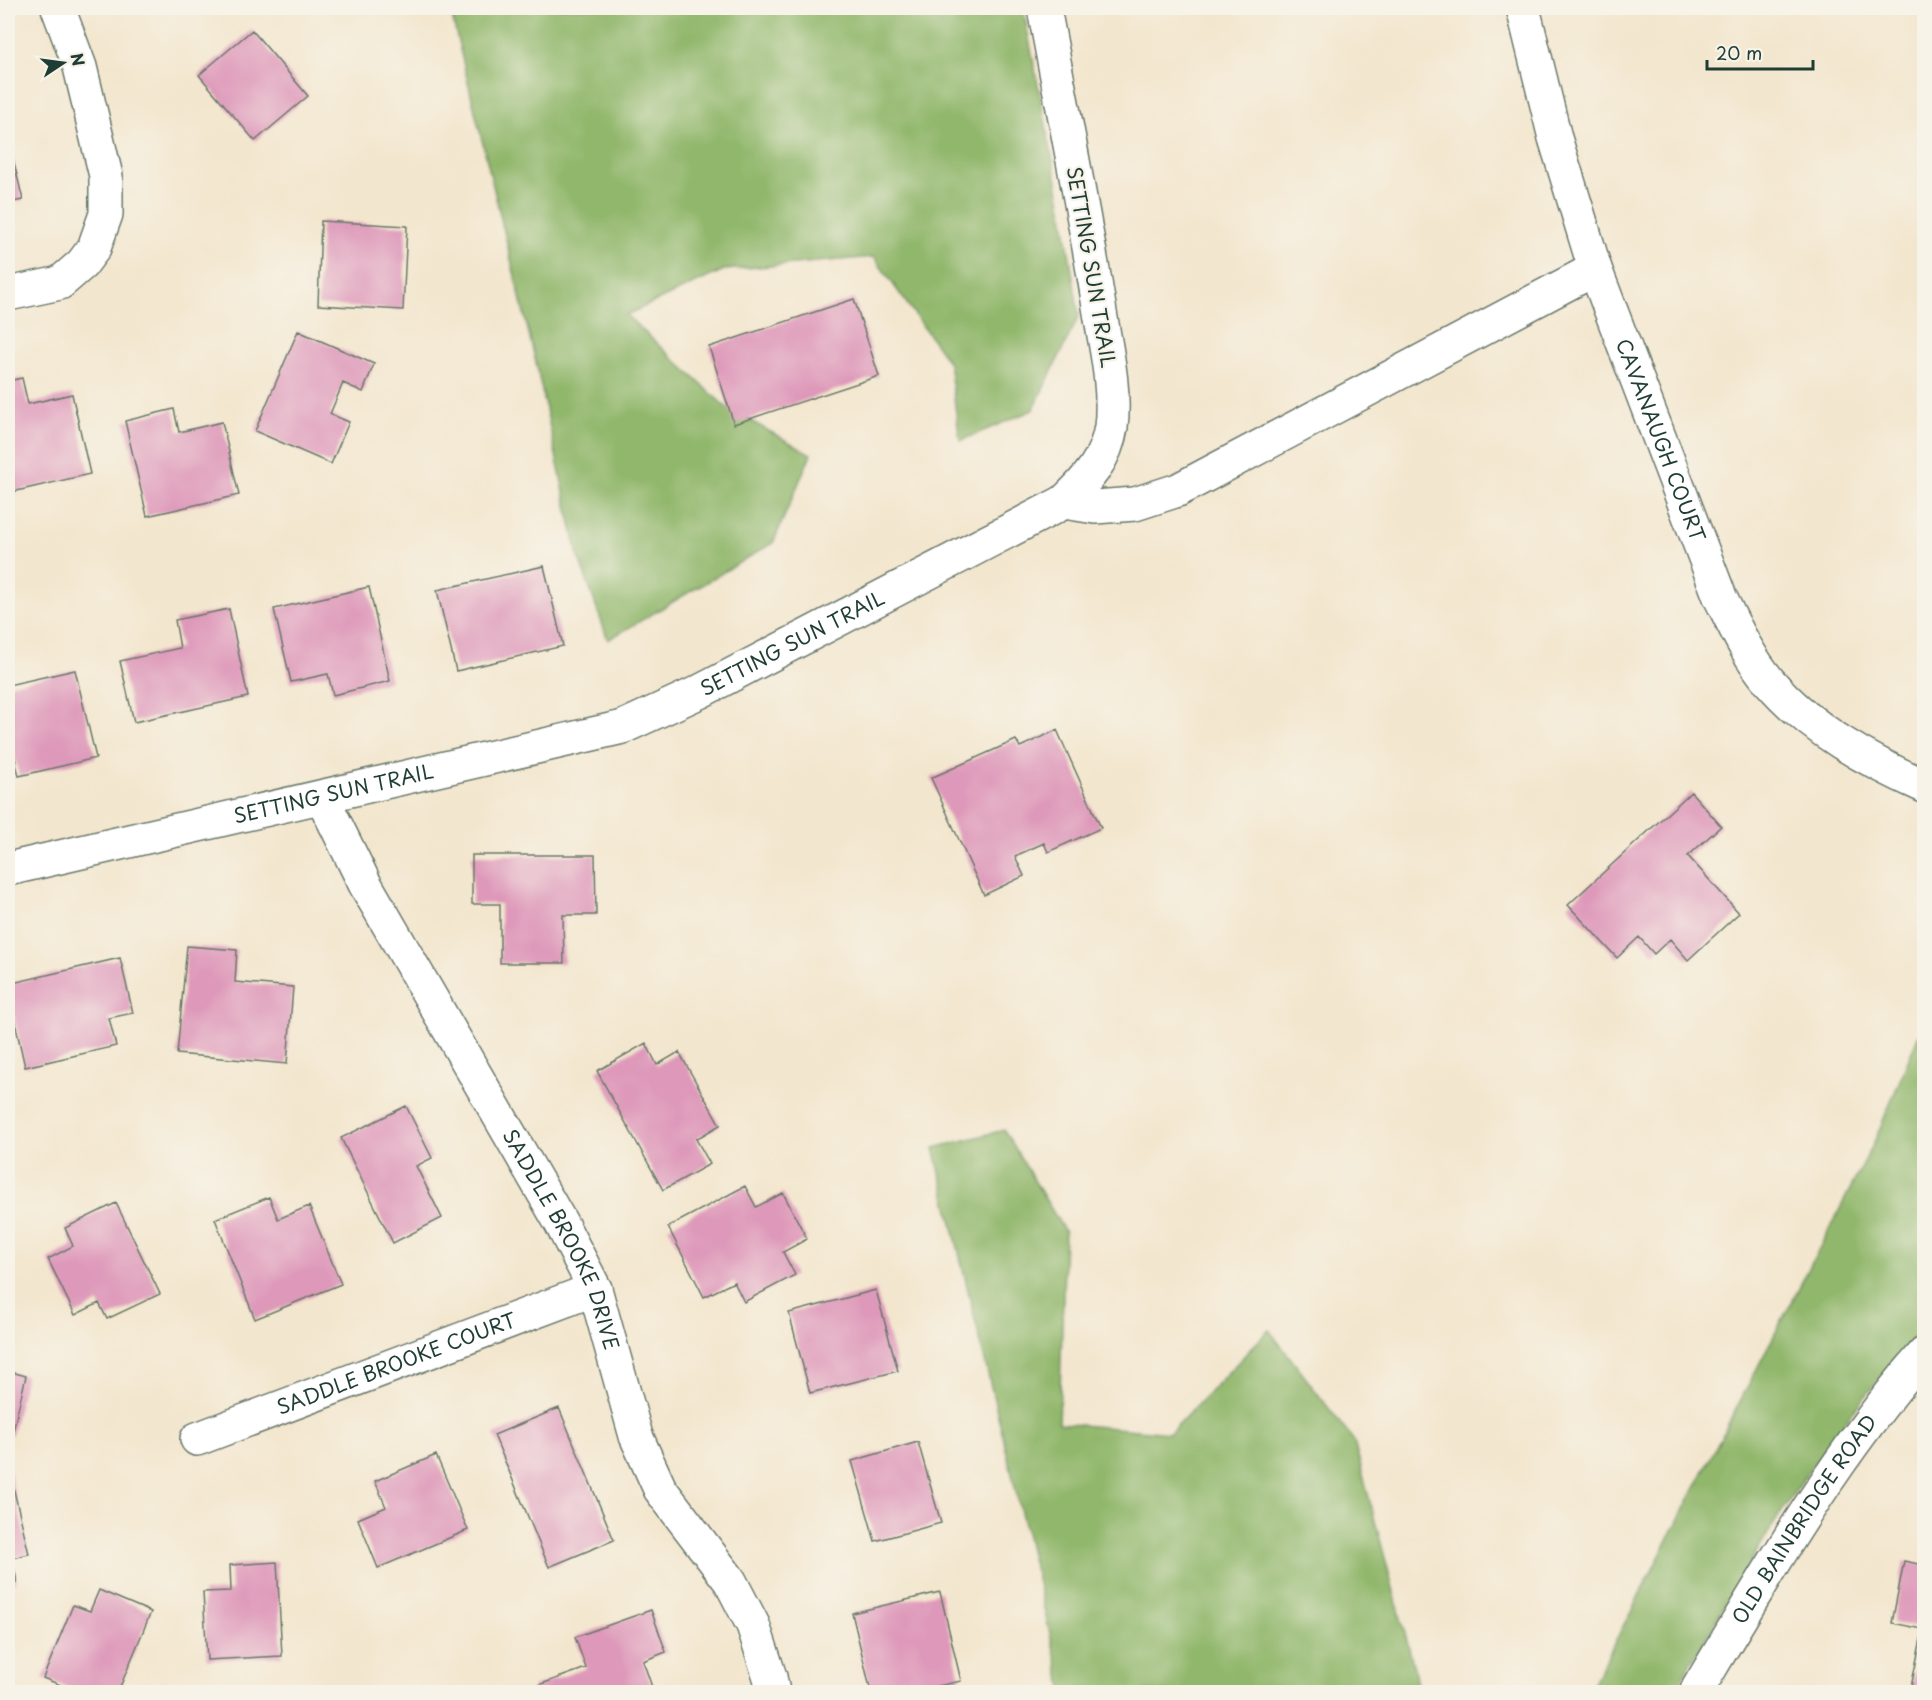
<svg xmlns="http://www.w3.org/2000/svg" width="1932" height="1700" font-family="'Playpen Sans',sans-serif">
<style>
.forest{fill:#91b76c;stroke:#587a50;stroke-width:1.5}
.building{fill:#de99ba}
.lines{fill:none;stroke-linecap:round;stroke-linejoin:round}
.minor-casing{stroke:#69786a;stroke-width:36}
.major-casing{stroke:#69786a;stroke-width:36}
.minor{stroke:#fff;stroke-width:33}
.major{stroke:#fff;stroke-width:33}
.labels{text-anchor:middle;stroke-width:4.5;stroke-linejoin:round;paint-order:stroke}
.street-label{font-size:20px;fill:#1f3d34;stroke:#f7f3e8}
</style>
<rect width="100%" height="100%" fill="#f7f3e8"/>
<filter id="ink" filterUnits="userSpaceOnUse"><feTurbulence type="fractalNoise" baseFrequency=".0167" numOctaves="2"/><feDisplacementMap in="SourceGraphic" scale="12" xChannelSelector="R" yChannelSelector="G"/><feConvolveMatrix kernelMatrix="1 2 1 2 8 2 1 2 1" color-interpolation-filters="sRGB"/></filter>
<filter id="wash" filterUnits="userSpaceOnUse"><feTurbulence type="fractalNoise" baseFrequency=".008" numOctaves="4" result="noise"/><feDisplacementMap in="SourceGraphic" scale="24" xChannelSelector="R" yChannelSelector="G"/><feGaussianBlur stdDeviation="1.35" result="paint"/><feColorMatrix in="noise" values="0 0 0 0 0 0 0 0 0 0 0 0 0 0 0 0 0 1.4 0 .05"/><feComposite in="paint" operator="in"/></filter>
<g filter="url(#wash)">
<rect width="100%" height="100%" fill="#f3e6ce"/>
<path class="forest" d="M 450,8 L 1023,8 L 1062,208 L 1079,316 L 1033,410 L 960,441 L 949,363 L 874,257 L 724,270 L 626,315 L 727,408 L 811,454 L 773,543 L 608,640 L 577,552 L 536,363 Z
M 1924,1027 L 1924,1326 C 1888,1367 1853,1410 1821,1454 C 1766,1530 1721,1613 1674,1692 L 1589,1692 L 1873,1145 L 1920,1032 Z
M 1004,1130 L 1065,1232 L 1059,1423 L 1170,1433 L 1269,1330 L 1354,1441 L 1414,1668 L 1418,1692 L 1064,1692 L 934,1148 Z"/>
<g id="blocks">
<path class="building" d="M 252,30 L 308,96 L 255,141 L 199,75 Z
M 8,138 L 23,200 L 8,203 Z
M 321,221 L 407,226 L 403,310 L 318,305 Z
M 854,299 L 879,376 L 734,424 L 709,347 Z
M 298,331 L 374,364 L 363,392 L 343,383 L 330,414 L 349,422 L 331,464 L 255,431 Z
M 22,378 L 28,404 L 72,394 L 90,474 L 8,493 L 8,381 Z
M 174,409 L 179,432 L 222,422 L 239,495 L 147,516 L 125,421 Z
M 544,566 L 563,646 L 456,671 L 437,590 Z
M 369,587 L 390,681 L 333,695 L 328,674 L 291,682 L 274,609 Z
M 229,609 L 248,697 L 134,722 L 120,661 L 180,648 L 175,620 Z
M 75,670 L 96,758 L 19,776 L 13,750 L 8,752 L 8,685 Z
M 1057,730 L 1101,828 L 1048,852 L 1044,843 L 1015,856 L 1024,876 L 984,895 L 931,778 L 1016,740 L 1020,747 Z
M 1691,792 L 1721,826 L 1688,856 L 1739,913 L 1688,960 L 1670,939 L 1654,954 L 1639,937 L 1617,958 L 1568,905 Z
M 472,855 L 595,855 L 596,915 L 563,915 L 564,963 L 500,963 L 500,904 L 472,904 Z
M 187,946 L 237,950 L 235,982 L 293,987 L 287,1064 L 177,1054 Z
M 120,958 L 133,1013 L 109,1018 L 116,1046 L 25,1067 L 8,991 L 8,984 Z
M 646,1043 L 657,1065 L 679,1052 L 720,1125 L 696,1139 L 710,1164 L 663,1190 L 597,1071 Z
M 406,1106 L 432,1158 L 416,1166 L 442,1218 L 393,1243 L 341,1138 Z
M 745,1186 L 756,1207 L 783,1193 L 807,1239 L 783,1252 L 795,1275 L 744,1302 L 734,1282 L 704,1297 L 668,1227 Z
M 269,1197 L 278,1219 L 309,1206 L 341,1284 L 255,1319 L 215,1219 Z
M 116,1203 L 160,1294 L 107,1319 L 99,1303 L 75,1315 L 48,1259 L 73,1246 L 65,1228 Z
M 876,1290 L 898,1371 L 810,1393 L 789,1313 Z
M 8,1371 L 26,1376 L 12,1435 L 8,1433 Z
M 559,1408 L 614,1540 L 549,1567 L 494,1435 Z
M 918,1442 L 941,1523 L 875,1541 L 852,1461 Z
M 436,1455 L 468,1530 L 378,1568 L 358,1519 L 386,1507 L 375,1481 Z
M 8,1465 L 29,1554 L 12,1558 L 17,1582 L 8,1584 Z
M 1904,1561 L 1924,1565 L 1924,1692 L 1910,1692 L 1923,1629 L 1892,1623 Z
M 277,1562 L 282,1656 L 207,1660 L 203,1592 L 231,1591 L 230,1565 Z
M 99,1590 L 151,1612 L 118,1692 L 78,1692 L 43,1678 L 73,1605 L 90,1611 Z
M 940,1592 L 961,1681 L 911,1692 L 871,1692 L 852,1613 Z
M 651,1610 L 666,1652 L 643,1661 L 652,1687 L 636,1692 L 535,1692 L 533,1687 L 586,1668 L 575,1637 Z"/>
</g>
</g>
<g filter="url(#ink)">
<use href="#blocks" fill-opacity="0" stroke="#69786a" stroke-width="1.5"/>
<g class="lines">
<g class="minor-casing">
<g id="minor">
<path id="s1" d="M 1523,8 L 1555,138 L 1595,269 L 1720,597 C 1735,627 1748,656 1769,681 C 1810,729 1868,761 1924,786"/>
<path d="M 8,294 L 60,283 L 82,264 L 94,248 L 106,214 L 106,176 L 80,67 L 58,8"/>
<path d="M 1064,502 L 1095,507 L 1135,504 L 1178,490 L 1595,269"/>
<path id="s2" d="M 322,797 L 365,884 L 561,1223 L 595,1289 L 636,1436 L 660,1489 L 730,1581 L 753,1625 L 770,1677 L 773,1692"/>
<path id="s3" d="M 8,869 L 623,727 L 699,692 L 1064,502 C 1087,480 1106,460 1111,427 C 1116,385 1104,341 1098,300 C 1082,202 1062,105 1044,8"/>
<path id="s4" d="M 197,1439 L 595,1289"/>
</g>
</g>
<g class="major-casing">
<g id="major">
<path id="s5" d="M 1696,1692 C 1766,1575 1834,1457 1924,1354"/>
</g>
</g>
<use href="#minor" class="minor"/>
<use href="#major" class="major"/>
</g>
</g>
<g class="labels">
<g class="street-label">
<text transform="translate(1091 267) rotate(80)" y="7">SETTING SUN TRAIL</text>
<text dy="7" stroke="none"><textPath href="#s1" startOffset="454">CAVANAUGH COURT</textPath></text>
<text dy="7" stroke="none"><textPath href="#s3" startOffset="820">SETTING SUN TRAIL</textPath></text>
<text dy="7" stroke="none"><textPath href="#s3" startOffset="334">SETTING SUN TRAIL</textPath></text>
<text dy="7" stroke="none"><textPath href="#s2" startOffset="504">SADDLE BROOKE DRIVE</textPath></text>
<text dy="7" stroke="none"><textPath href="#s4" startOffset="213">SADDLE BROOKE COURT</textPath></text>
<text dy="7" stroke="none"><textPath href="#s5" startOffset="204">OLD BAINBRIDGE ROAD</textPath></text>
</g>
</g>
<rect width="1932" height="1700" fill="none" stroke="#f7f3e8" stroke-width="30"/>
<g transform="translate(63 63) rotate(77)" stroke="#f7f3e8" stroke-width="4.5" paint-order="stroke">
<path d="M0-4.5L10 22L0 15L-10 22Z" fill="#1f3d34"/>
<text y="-9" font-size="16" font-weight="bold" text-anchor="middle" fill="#1f3d34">N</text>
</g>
<path d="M1707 60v9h106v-9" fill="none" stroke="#1f3d34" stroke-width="3"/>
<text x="1716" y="60" font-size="18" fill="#1f3d34" stroke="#f7f3e8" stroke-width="4.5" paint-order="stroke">20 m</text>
</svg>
